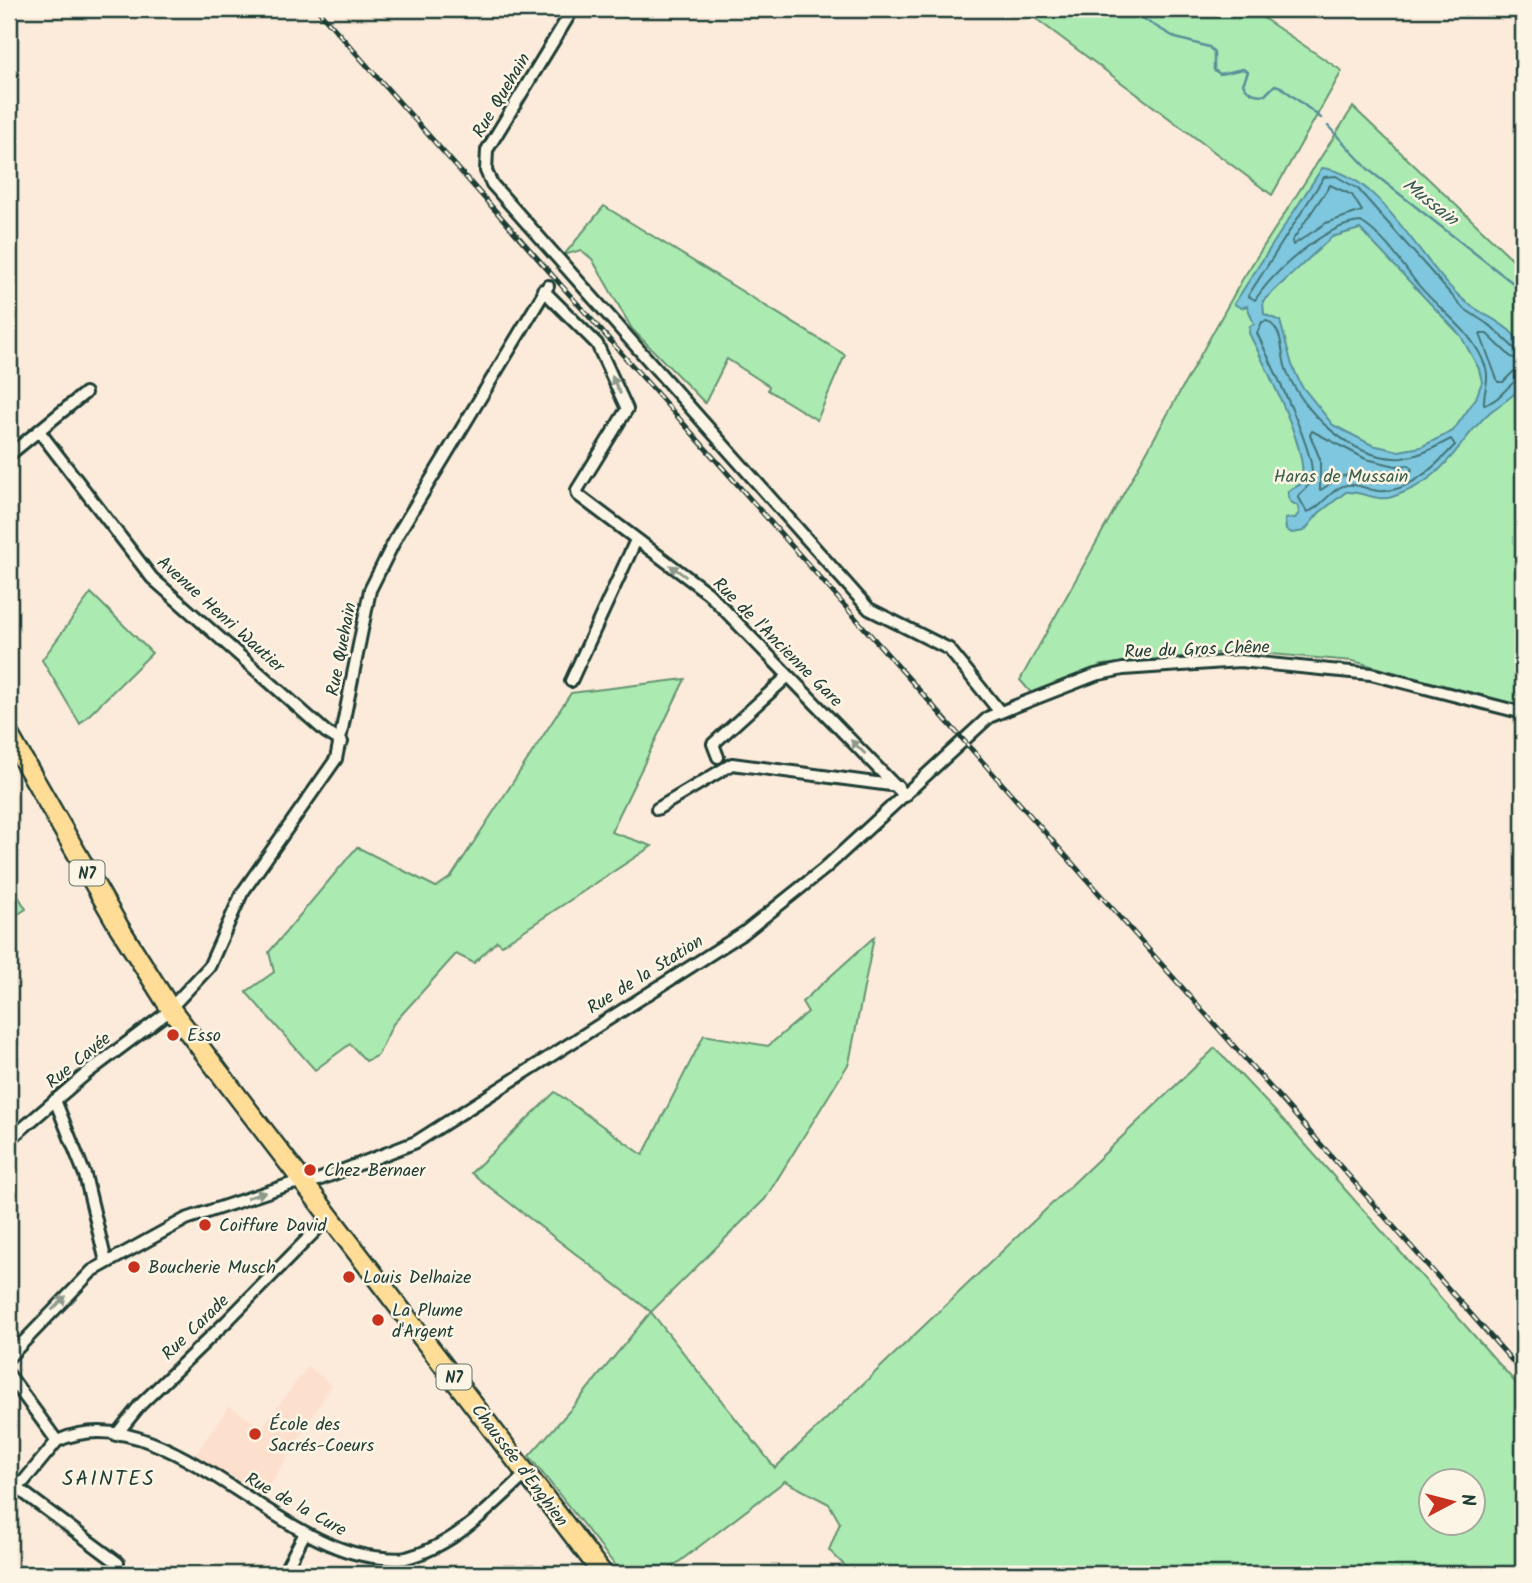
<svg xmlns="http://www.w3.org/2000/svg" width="1532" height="1583" font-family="Kalam,sans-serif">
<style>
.built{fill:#fce0cd}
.green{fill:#abeab1;stroke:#659472;stroke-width:2;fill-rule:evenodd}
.water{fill:#7ec7de;stroke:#58909a;stroke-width:2;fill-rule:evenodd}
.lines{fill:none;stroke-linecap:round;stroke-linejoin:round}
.shore{stroke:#457478;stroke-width:2}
.stream{stroke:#58909a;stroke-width:2.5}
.street-casing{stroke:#1f3d34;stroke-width:16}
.primary-casing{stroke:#1f3d34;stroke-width:23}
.street{stroke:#fcf5e5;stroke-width:10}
.primary{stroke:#ffdd96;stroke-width:18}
.rail-casing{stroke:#1f3d34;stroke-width:5}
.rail{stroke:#fcf5e5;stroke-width:2.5;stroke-dasharray:8;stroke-linecap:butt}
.oneway{fill:#8e998c}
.poi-dot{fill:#c8321e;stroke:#fcf5e5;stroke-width:2.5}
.labels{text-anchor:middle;stroke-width:5;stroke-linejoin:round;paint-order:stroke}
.shield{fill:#fcf5e5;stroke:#617469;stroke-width:2}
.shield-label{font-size:16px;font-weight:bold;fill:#1f3d34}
.street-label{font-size:18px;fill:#1f3d34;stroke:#fcf5e5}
.park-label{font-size:18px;fill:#3b604d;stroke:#fcf5e5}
.poi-label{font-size:18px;fill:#1f3d34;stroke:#fcf5e5;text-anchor:start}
.water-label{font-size:19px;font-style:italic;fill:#325956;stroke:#fcf5e5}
.quarter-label{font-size:21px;letter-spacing:2px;fill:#1f3d34;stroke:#fcf5e5}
</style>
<rect width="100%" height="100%" fill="#fcebda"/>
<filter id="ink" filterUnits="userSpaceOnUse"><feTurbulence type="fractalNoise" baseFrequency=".0143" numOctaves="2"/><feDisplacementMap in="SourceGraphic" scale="14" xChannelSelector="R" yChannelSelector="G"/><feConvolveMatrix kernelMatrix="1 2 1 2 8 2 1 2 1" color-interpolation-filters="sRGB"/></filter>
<g filter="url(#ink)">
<path class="built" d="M 308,1366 L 332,1385 L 263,1497 L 195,1455 L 229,1406 L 262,1427 Z"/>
<path class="green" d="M 1023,9 L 1250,9 L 1342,71 L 1272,195 Z
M 1353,107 L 1523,269 L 1523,707 L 1353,661 L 1236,651 L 1102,665 L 1033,695 L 1020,680 L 1242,280 Z
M 604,206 L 845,355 L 817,420 L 768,390 L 769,386 L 727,359 L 705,403 L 632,329 L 592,259 L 581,250 L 564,255 Z
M 91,593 L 152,653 L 80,724 L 42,660 Z
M 685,679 L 611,832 L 652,846 L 502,945 L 497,941 L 474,963 L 456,954 L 393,1024 L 378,1055 L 366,1061 L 350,1044 L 315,1070 L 246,992 L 274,972 L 269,952 L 357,847 L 436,887 L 451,877 L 571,693 Z
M 9,881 L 26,909 L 9,920 Z
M 874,937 L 849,1063 L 765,1199 L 651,1312 L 775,1468 L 1215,1048 L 1290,1127 L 1523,1391 L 1523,1574 L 853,1574 L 829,1550 L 840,1523 L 829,1504 L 785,1481 L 663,1574 L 622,1574 L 529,1456 L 572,1408 L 651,1312 L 471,1173 L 555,1092 L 643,1155 L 704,1035 L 768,1046 L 808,1012 L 802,1002 ZM 1430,1482 L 1472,1482 L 1472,1524 L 1430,1524 Z"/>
<path class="water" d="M 1322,168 C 1384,174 1422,270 1470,305 C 1487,317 1520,329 1523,353 C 1524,360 1525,373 1523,380 C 1520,394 1500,404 1490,412 C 1453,446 1449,478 1392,497 C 1376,502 1362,491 1346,492 L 1319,513 L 1304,531 L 1292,533 L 1286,530 L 1285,519 L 1295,518 L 1299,513 L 1298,506 C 1290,502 1287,500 1288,491 L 1301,484 C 1312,455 1264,364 1249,333 L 1250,326 L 1254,324 L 1247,306 L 1241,308 L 1234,304 ZM 1360,229 L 1461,336 L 1479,369 L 1482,382 L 1476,398 L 1453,431 L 1421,447 L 1399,451 L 1372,445 L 1333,425 L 1301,385 L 1292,365 L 1280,321 L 1264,314 L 1263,301 L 1332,237 Z"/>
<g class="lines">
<path class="shore" d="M 1330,185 L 1352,195 L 1362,211 L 1326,223 L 1293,245 L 1292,241 Z
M 1267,321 C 1285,331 1280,352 1286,369 C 1301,411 1353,461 1402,458 C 1421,456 1435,447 1451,439 L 1455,445 C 1438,464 1407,494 1378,491 C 1368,490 1357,483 1346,485 C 1331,488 1321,509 1307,512 L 1298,496 C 1305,489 1311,485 1312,474 C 1314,449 1269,360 1257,333 L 1262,322 Z
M 1523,352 L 1517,351 L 1492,327 L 1463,308 L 1358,189 L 1336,176 L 1324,177 L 1248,296 L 1255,300 C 1275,270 1326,224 1361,222 C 1382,235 1398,258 1412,277 C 1435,309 1473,328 1486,368 C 1490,382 1483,391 1484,404 C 1500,403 1508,381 1523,378
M 1523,361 L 1511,357 L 1487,334 L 1480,334 L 1498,382 L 1503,382 L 1513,372 L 1523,369
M 1312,431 L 1366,459 L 1396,466 L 1409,465 L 1412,470 C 1379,494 1371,470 1343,476 C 1334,478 1328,487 1320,490 L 1320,459 L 1310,435 Z"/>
<path class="stream" d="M 1096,9 L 1102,14 L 1109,9
M 1126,9 L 1176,38 L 1209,47 L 1214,52 L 1214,70 L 1220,74 L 1243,69 L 1248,72 L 1243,84 C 1248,93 1255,95 1265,95 L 1275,85 L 1281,87 L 1321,118
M 1328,126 L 1369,170 L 1523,291"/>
<g class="street-casing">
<path id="street" d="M 573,9 L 487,150 L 486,171 L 492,184 L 869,609 L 949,649 L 1000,712
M 543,290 L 597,344 L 627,409 L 577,490 L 578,495 L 708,593 L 905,796
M 39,431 L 152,578 L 326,732 L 342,742
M 9,455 L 85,393
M 571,681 L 636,540
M 718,757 L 713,744 L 787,677
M 657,809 L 732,764 L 898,786
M 55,1100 L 85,1175 L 106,1262
M 9,1140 L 87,1073 L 164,1015 L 209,967 L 242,893 L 336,759 L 370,590 L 398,534 L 548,286
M 9,1357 L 92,1271 L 186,1219 L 291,1184 L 318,1180 L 416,1142 L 745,932 L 824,869 L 989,717 L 1013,707 L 1095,675 L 1123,669 L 1240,661 L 1371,674 L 1523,713
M 9,1375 L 57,1441 L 24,1481 L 9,1488
M 116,1435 L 140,1405 L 227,1321 L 330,1216
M 57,1441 C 162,1394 271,1545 374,1557 C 385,1558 396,1560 406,1558 C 454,1546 491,1507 526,1474
M 16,1487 L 118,1563
M 283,1574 L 305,1533"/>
</g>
<g class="primary-casing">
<path id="primary" d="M 9,735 L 119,927 L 170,1008 L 603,1574"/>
</g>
<use href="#street" class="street"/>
<use href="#primary" class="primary"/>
<g class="rail-casing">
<path id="rail" d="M 317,9 L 1523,1373"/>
</g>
<use href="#rail" class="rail"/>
</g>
<defs><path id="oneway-solid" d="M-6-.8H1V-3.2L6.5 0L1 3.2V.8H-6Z" transform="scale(1.75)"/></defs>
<g class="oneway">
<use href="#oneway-solid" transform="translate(616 385) rotate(-115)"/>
<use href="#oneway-solid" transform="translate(678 571) rotate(-144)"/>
<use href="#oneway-solid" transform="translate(858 747) rotate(-136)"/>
<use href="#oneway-solid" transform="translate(256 1195) rotate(-18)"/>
<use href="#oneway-solid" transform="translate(59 1303) rotate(-45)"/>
</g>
</g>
<g class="poi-dot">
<circle cx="173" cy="1035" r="7"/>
<circle cx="310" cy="1170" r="7"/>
<circle cx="205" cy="1225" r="7"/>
<circle cx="134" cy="1267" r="7"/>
<circle cx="349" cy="1277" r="7"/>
<circle cx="378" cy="1320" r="7"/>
<circle cx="255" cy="1434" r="7"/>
</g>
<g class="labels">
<g class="shield">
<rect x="69.5" y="860.5" width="35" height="25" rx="5"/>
<rect x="436.5" y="1364.5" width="35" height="25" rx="5"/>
</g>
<g class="shield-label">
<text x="87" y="879">N7</text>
<text x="454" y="1383">N7</text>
</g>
<g class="street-label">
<text transform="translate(501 95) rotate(-59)" y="6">Rue Quehain</text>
<text transform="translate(221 614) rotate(42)" y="6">Avenue Henri Wautier</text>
<text transform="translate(778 642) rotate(45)" y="6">Rue de l'Ancienne Gare</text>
<text transform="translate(341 649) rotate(-79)" y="6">Rue Quehain</text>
<text transform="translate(1197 649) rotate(-2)" y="6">Rue du Gros Chêne</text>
<text transform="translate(645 974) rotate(-32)" y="6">Rue de la Station</text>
<text transform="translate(78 1060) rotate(-39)" y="6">Rue Cavée</text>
<text transform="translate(195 1327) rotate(-44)" y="6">Rue Carade</text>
<text transform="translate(520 1465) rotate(53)" y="6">Chaussée d'Enghien</text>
<text transform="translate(296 1504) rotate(29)" y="6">Rue de la Cure</text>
</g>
<g class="park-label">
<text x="1341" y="482">Haras de Mussain</text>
</g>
<g class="poi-label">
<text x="187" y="1041">Esso</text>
<text x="324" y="1176">Chez Bernaer</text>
<text x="219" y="1231">Coiffure David</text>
<text x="148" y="1273">Boucherie Musch</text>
<text x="363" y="1283">Louis Delhaize</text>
<text x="392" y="1316">La Plume<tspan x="392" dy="21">d'Argent</tspan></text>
<text x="269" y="1430">École des<tspan x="269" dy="21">Sacrés-Coeurs</tspan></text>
</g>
<g class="water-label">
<text transform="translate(1431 201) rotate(38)" y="7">Mussain</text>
</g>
<g class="quarter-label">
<text x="109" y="1485">SAINTES</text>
</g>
</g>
<rect width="1532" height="1583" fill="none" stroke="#fcf5e5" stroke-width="35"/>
<rect x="18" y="18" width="1497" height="1548" fill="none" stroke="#1f3d34" stroke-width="2.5" filter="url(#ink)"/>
<g transform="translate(1452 1502) rotate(83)"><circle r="33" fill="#fcf5e5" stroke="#a4ab9e" stroke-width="2"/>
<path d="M0-5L12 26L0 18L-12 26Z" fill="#c8321e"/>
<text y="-10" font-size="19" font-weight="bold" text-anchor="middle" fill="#1f3d34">N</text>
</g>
</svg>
